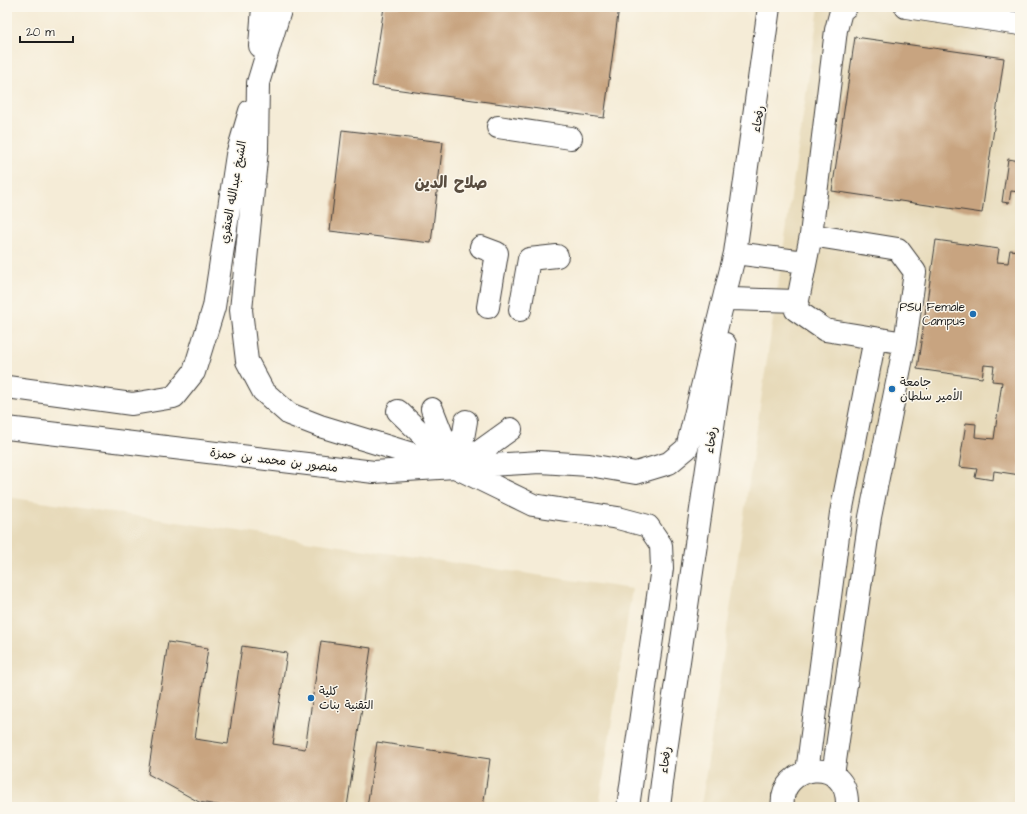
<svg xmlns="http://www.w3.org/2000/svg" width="1027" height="814" font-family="'Architects Daughter','Playpen Sans Arabic',sans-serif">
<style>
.built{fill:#e7daba}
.building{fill:#c8a480}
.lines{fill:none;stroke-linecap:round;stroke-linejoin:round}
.minor-casing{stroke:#3d3b38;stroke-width:24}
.minor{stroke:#fff;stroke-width:22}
.poi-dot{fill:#1f6fb2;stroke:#fbf7ec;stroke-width:1.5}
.labels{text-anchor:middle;stroke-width:3;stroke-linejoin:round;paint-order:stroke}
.street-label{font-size:12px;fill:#1c1c1c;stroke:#fbf7ec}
.poi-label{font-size:12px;fill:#1c1c1c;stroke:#fbf7ec;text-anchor:start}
.district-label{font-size:16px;font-weight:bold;fill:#584c3f;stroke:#fbf7ec}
</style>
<rect width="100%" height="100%" fill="#fbf7ec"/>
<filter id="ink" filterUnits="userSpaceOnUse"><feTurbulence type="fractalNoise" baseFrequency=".025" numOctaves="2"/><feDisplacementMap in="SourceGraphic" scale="8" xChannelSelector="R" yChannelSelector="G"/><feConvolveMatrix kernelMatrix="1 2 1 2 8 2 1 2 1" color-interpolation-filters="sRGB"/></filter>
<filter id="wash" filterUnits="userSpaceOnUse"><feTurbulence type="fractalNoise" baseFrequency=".012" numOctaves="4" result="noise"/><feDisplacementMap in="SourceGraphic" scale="16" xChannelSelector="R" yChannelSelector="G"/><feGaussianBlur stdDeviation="0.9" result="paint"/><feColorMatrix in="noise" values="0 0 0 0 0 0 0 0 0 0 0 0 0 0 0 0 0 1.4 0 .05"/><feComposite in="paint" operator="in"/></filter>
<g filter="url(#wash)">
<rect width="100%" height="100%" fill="#f5ecd7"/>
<path class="built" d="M 819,7 L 1020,7 L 1020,807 L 701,807 Z
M 7,497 L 632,589 L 599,807 L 7,807 Z"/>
<g id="blocks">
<path class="building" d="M 384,7 L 619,7 L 604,118 L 372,86 Z
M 855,37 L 1004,58 L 982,213 L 832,191 Z
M 342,130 L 443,142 L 431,243 L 330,231 Z
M 1008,159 L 1020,161 L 1020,192 L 1011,191 L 1009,203 L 1002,202 Z
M 936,240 L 999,249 L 997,262 L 1008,263 L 1010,250 L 1020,251 L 1020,475 L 994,471 L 993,480 L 975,477 L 977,469 L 959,467 L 966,423 L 976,424 L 975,437 L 994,439 L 1002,382 L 992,381 L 994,366 L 984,365 L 982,378 L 917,369 Z
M 321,641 L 371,648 L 347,807 L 229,807 L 199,802 L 148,774 L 168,642 L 208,648 L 195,739 L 228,744 L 242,646 L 287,653 L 273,744 L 305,749 Z
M 377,742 L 490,759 L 483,807 L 367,807 Z"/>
</g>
</g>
<g filter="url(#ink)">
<use href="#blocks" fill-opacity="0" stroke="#3d3b38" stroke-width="1"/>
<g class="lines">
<g class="minor-casing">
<path id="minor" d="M 281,7 L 258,83 L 257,150 L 241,310 L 247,361 L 263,391 L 289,414 L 320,426 L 455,467 L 540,462 L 589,465 L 636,473 L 669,463 L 687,448 L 735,253 L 769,7
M 906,7 L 1020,24
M 260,46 L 263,7
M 498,127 L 571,138
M 811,235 L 836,30 L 841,11 L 846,7
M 481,247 L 497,253 L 488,307
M 735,253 L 805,262
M 732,299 L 797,301
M 520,310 L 529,259 L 557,256
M 7,387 L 132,404 L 174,397 L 194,372 L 214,307 L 237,155 L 250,111
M 432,409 L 452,460
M 398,411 L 453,464
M 7,428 L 374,472 L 455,467 L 533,505 L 618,518 L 648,526 L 661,545 L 662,568 L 628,807
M 458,467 L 511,429
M 458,467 L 466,421
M 807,772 L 841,513 L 875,338
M 833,775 L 870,517 L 905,343 L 915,272 L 898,249 L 811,235 L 796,310 L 825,330 L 905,343
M 659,807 L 666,751 L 725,344
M 783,807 C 777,764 850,753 847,807"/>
</g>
<use href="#minor" class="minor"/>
</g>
</g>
<g class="poi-dot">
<circle cx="973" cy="314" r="4"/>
<circle cx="892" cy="389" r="4"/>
<circle cx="311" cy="698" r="4"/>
</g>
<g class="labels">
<g class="street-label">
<text transform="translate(758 119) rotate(-80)" y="4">رفحاء</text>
<text transform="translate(233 192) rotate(-80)" y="4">الشيخ عبدالله العنقري</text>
<text transform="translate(711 440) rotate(-82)" y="4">رفحاء</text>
<text transform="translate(274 460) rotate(7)" y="4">منصور بن محمد بن حمزة</text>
<text transform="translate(665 760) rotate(-83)" y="4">رفحاء</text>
</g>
<g class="poi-label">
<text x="965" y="311" text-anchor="end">PSU Female<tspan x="965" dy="14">Campus</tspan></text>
<text x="900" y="386">جامعة<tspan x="900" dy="14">الأمير سلطان</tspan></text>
<text x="319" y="695">كلية<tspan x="319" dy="14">التقنية بنات</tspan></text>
</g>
<g class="district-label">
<text x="451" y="188">صلاح الدين</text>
</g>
</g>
<rect width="1027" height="814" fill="none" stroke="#fbf7ec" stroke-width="24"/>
<path d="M20 36v6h53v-6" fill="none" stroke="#1c1c1c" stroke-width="2"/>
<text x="26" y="36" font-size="12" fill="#1c1c1c" stroke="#fbf7ec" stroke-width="3" paint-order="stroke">20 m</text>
</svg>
